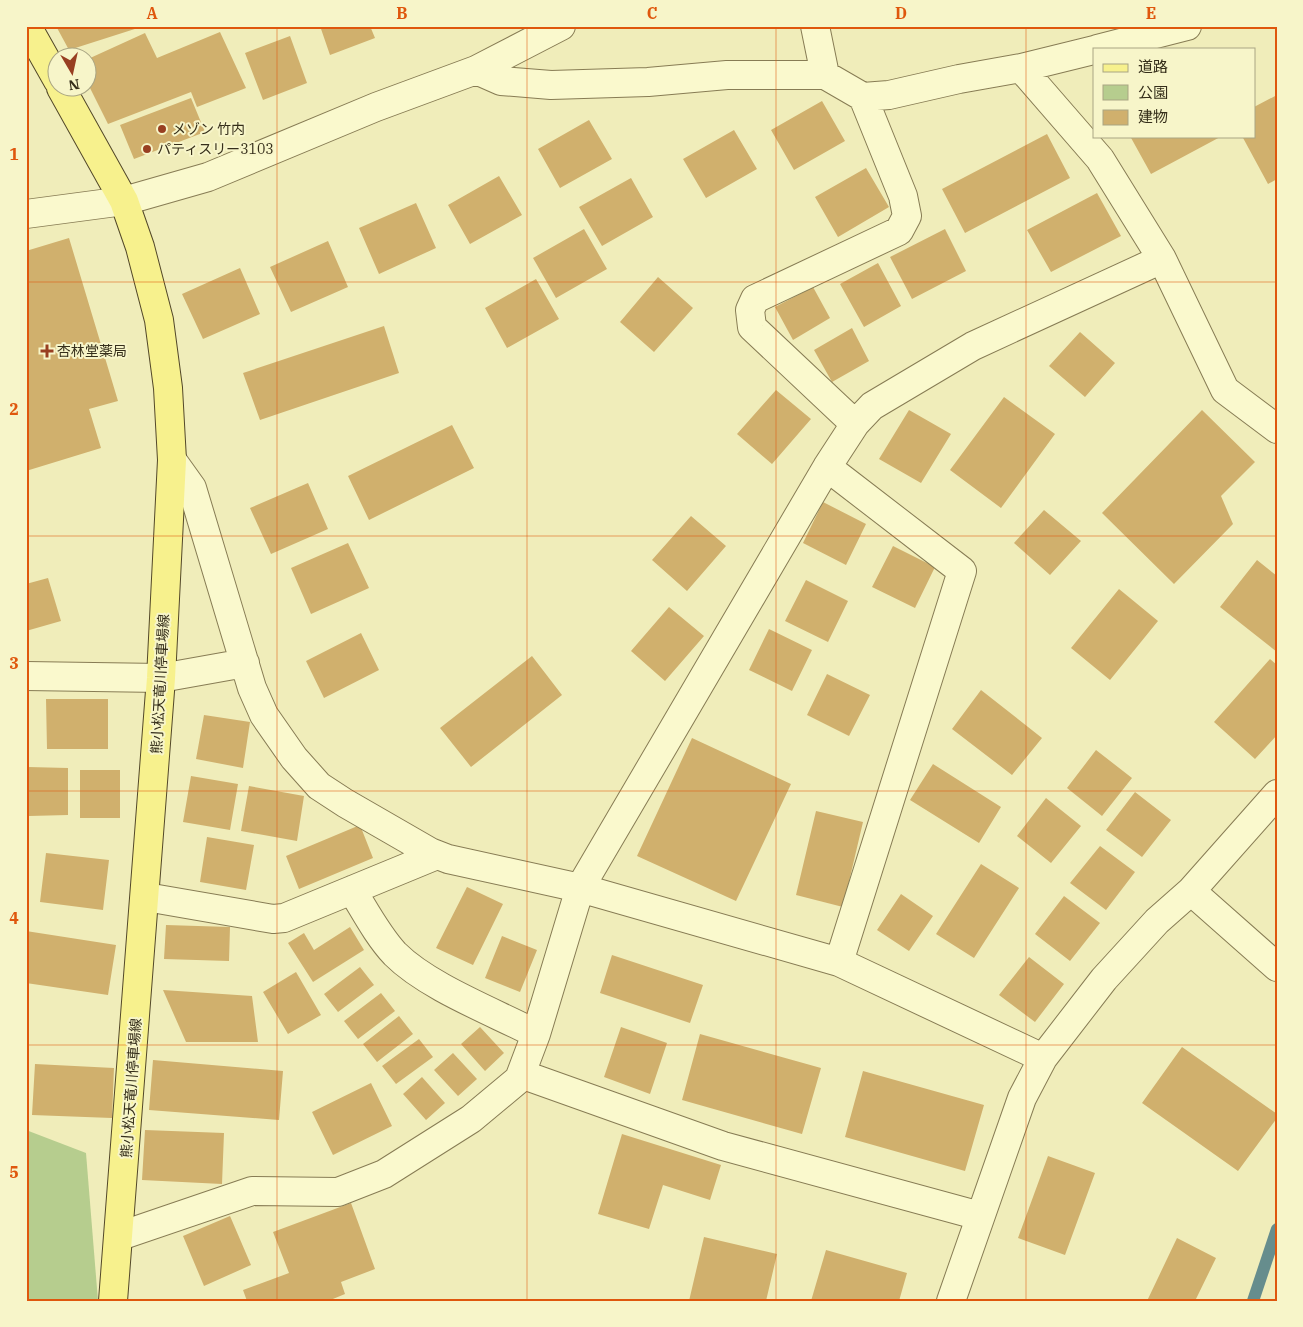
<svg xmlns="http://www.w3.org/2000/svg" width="1303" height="1327" font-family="'IBM Plex Serif','Noto Sans JP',serif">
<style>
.green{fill:#b6cd8e}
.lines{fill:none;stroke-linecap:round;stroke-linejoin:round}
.stream{stroke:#668d8d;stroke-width:12}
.building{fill:#d0b06d}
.minor-casing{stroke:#877c54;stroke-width:30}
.major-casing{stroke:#534829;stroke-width:30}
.minor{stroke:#faf9cd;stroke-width:28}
.major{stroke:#f7f18d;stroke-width:28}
.grid{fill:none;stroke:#df570d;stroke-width:1;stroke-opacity:0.55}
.poi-dot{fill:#983f21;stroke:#f7f5c9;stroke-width:2}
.labels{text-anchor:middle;stroke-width:4;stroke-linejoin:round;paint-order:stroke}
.poi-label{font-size:14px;fill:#352e1a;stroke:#f7f5c9;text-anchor:start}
.street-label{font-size:14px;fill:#352e1a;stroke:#f7f5c9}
.neatline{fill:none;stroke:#df570d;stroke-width:2}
.grid-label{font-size:16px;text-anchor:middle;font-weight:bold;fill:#df570d}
</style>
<rect width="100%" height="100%" fill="#f0edba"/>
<path class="green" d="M 26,1130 L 86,1153 L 98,1301 L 26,1301 Z"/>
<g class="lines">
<path class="stream" d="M 1253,1301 L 1277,1229"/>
</g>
<path class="building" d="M 56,26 L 141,26 L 141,27 L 69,50 Z
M 320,26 L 370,26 L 375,38 L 330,55 Z
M 220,32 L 246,88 L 197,107 L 191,92 L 108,124 L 88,84 L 88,59 L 145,33 L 157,58 Z
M 290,36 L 307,83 L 263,100 L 245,53 Z
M 1277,95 L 1277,179 L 1268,184 L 1242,136 L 1254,136 L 1254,107 Z
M 191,98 L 205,132 L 134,159 L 120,125 Z
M 822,101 L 845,141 L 794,170 L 771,130 Z
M 589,120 L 612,159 L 560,188 L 538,149 Z
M 734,130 L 757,169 L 706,198 L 683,159 Z
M 1047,134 L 1070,178 L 965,233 L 942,189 Z
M 1130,136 L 1222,136 L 1151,174 Z
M 866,168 L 889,207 L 838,237 L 815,197 Z
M 499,176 L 522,215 L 470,244 L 448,205 Z
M 631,178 L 653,217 L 602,246 L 579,207 Z
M 1097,193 L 1121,236 L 1051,272 L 1027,230 Z
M 416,203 L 436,248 L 379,274 L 359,228 Z
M 584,229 L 607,269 L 556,298 L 533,258 Z
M 945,229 L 966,271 L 912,299 L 890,257 Z
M 69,238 L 118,401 L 89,409 L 101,448 L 26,471 L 26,251 Z
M 328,241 L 348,287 L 291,312 L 270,267 Z
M 878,263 L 901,306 L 864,327 L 840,284 Z
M 240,268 L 260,314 L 203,339 L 182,294 Z
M 658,277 L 693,308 L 654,352 L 620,322 Z
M 536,279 L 559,319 L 507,348 L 485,308 Z
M 813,287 L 830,318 L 793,340 L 775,307 Z
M 384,326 L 399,373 L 260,420 L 243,373 Z
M 852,328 L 869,361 L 832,382 L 814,350 Z
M 1080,332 L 1115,363 L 1085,397 L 1049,366 Z
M 776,390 L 811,419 L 772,464 L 737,434 Z
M 1004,397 L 1055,434 L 1001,508 L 950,470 Z
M 909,410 L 951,434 L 921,483 L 879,459 Z
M 1202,410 L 1255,462 L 1221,496 L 1233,524 L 1174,584 L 1102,513 Z
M 452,425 L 474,468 L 369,520 L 348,476 Z
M 308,483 L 328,529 L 271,554 L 250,508 Z
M 823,502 L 866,524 L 846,565 L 803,543 Z
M 1044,510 L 1081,541 L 1050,575 L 1014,543 Z
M 691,516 L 726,546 L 687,591 L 652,560 Z
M 348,543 L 369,588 L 311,614 L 291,568 Z
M 893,546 L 935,567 L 915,608 L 872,587 Z
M 1257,560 L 1277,576 L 1277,652 L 1220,607 Z
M 48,578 L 61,621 L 26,631 L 26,584 Z
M 806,580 L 848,601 L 828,642 L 785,621 Z
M 1119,589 L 1158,621 L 1110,680 L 1071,648 Z
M 669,607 L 704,636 L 665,681 L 631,651 Z
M 769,629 L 812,650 L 792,691 L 749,670 Z
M 361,633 L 379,670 L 324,698 L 306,661 Z
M 532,656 L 562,695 L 471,767 L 440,728 Z
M 1270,659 L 1277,665 L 1277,735 L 1255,759 L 1214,722 Z
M 827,674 L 870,695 L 849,736 L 807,715 Z
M 981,690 L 1042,738 L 1012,775 L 952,729 Z
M 46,699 L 108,699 L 108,749 L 47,749 Z
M 204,715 L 250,722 L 243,768 L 196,759 Z
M 692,738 L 791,784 L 736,901 L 637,856 Z
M 1096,750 L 1132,778 L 1102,816 L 1067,788 Z
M 933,764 L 1001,807 L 979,843 L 910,800 Z
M 28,767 L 68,768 L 68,815 L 29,816 Z
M 80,770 L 120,770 L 120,818 L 80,818 Z
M 191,776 L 238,784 L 230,830 L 183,822 Z
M 249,786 L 304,796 L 297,841 L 241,831 Z
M 1135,792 L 1171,820 L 1142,857 L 1106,830 Z
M 1046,798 L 1081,826 L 1051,863 L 1017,836 Z
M 816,811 L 863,822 L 843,907 L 796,895 Z
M 360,825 L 373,858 L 299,889 L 286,856 Z
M 207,837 L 254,845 L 246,890 L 200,882 Z
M 1100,846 L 1135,872 L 1106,910 L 1070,883 Z
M 46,853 L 109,860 L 103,910 L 40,902 Z
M 981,864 L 1019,888 L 974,958 L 936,934 Z
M 467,887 L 503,904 L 473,965 L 436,948 Z
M 901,894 L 933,916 L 909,951 L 877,930 Z
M 1064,896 L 1100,923 L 1070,961 L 1035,934 Z
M 166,925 L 230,927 L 229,961 L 164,959 Z
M 350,927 L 364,950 L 313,982 L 288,943 L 304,933 L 314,950 Z
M 26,931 L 116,945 L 108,995 L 26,983 Z
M 502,936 L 537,950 L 520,992 L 485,978 Z
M 612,955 L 703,985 L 690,1023 L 600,993 Z
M 1029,957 L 1064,984 L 1035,1022 L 999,995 Z
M 360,967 L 374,985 L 338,1012 L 324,994 Z
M 296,972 L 321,1015 L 288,1034 L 263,992 Z
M 163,990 L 252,996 L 258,1042 L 186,1042 Z
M 381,993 L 395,1011 L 358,1039 L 344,1021 Z
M 399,1016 L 413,1034 L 377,1062 L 363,1044 Z
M 480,1027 L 504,1053 L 485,1071 L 461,1044 Z
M 621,1027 L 667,1043 L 650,1094 L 604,1077 Z
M 700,1034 L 821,1068 L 802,1134 L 682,1100 Z
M 419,1039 L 433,1057 L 396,1084 L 382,1066 Z
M 1182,1047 L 1277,1114 L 1277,1118 L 1238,1171 L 1142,1103 Z
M 453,1053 L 477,1079 L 458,1096 L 434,1070 Z
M 153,1060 L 283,1071 L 279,1120 L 149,1110 Z
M 35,1064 L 114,1068 L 112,1118 L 32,1115 Z
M 863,1071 L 984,1105 L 965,1171 L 845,1137 Z
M 422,1077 L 445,1103 L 426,1120 L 403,1094 Z
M 371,1083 L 392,1126 L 333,1155 L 312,1112 Z
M 145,1130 L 224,1133 L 222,1184 L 142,1180 Z
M 622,1134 L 721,1165 L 710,1200 L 663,1185 L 649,1229 L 598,1214 Z
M 1048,1156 L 1095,1173 L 1065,1255 L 1018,1238 Z
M 351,1203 L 375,1269 L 341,1282 L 345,1294 L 328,1301 L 247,1301 L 243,1290 L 289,1273 L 273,1232 Z
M 230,1216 L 251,1265 L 204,1286 L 183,1236 Z
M 704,1237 L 777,1254 L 766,1301 L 689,1301 Z
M 1177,1238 L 1216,1258 L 1195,1301 L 1147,1301 Z
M 826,1250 L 907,1273 L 899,1301 L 811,1301 Z"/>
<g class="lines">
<g class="minor-casing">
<path id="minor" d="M 815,26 L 825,75 L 863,97 L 889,95 L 959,79 L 1021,68 L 1094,50
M 1097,49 L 1187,26
M 1021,68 L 1100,159 L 1162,259 L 1225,390 L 1277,429
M 476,70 L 501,81 L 551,85 L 648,82 L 727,75 L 825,75
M 26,214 L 124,201 L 208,177 L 376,107 L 476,70 L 561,26
M 855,424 L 752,327 L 750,310 L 755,299 L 899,231 L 907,216 L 903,196 L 863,97
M 172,460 L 192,488 L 252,688 L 264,715 L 294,758 L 319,786 L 345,803 L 430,852 L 448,859 L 580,888 L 839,962 L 1043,1058
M 827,467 L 962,571 L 839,962
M 26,676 L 161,678 L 245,663
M 352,890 C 365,911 378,936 395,954 C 428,987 494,1012 536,1034
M 1191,891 L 1277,967
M 146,897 L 273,919 L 284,918 L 437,855
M 521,1074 L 723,1146 L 980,1216
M 120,1236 L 252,1191 L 338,1192 L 384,1174 L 471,1119 L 519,1079 L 536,1034 L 580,888 L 827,467 L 855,424 L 872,406 L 973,346 L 1162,259
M 951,1301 L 1022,1098 L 1043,1058 L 1104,979 L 1157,921 L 1191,891 L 1277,794"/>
</g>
<g class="major-casing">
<path id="major" d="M 27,26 L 58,81
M 61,88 L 124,201 L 140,247 L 159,320 L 168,388 L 172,460 L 161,678 L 113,1301"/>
</g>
<use href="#minor" class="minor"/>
<use href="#major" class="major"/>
</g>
<path class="grid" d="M 277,26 L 277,1301M 527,26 L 527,1301M 776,26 L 776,1301M 1026,26 L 1026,1301M 26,282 L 1277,282M 26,536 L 1277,536M 26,791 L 1277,791M 26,1045 L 1277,1045"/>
<g class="poi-dot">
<circle cx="162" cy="129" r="5"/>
<circle cx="147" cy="149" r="5"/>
<path d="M44.5 343.5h5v5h5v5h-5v5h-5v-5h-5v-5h5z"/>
</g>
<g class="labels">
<g class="poi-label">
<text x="172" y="134">メゾン 竹内</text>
<text x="157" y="154">パティスリー3103</text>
<text x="57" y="356">杏林堂薬局</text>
</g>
<g class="street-label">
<text transform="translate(160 684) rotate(-87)" y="5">熊小松天竜川停車場線</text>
<text transform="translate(131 1088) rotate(-86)" y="5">熊小松天竜川停車場線</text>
</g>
</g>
<rect width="1303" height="1327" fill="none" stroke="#f7f5c9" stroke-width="55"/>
<rect x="1093" y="48" width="162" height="90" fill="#f7f5c9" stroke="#a9a583"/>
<rect x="1103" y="64" width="25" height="8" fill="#f7f18d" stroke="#a9a583"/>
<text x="1138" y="72" font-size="15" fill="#352e1a">道路</text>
<rect x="1103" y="85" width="25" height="15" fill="#b6cd8e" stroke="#a9a583"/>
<text x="1138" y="98" font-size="15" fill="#352e1a">公園</text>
<rect x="1103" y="110" width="25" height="15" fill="#d0b06d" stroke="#a9a583"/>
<text x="1138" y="122" font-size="15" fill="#352e1a">建物</text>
<g transform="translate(72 72) rotate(171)"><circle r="24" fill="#f7f5c9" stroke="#a9a583"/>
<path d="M0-4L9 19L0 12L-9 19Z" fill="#983f21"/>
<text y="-8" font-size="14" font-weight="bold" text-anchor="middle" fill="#352e1a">N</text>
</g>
<rect x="28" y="28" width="1248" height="1272" class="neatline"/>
<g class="grid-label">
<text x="152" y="19">A</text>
<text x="402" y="19">B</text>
<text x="652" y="19">C</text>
<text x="901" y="19">D</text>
<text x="1151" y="19">E</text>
<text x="14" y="160">1</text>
<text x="14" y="415">2</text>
<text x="14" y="669">3</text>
<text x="14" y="924">4</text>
<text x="14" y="1178">5</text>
</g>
</svg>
